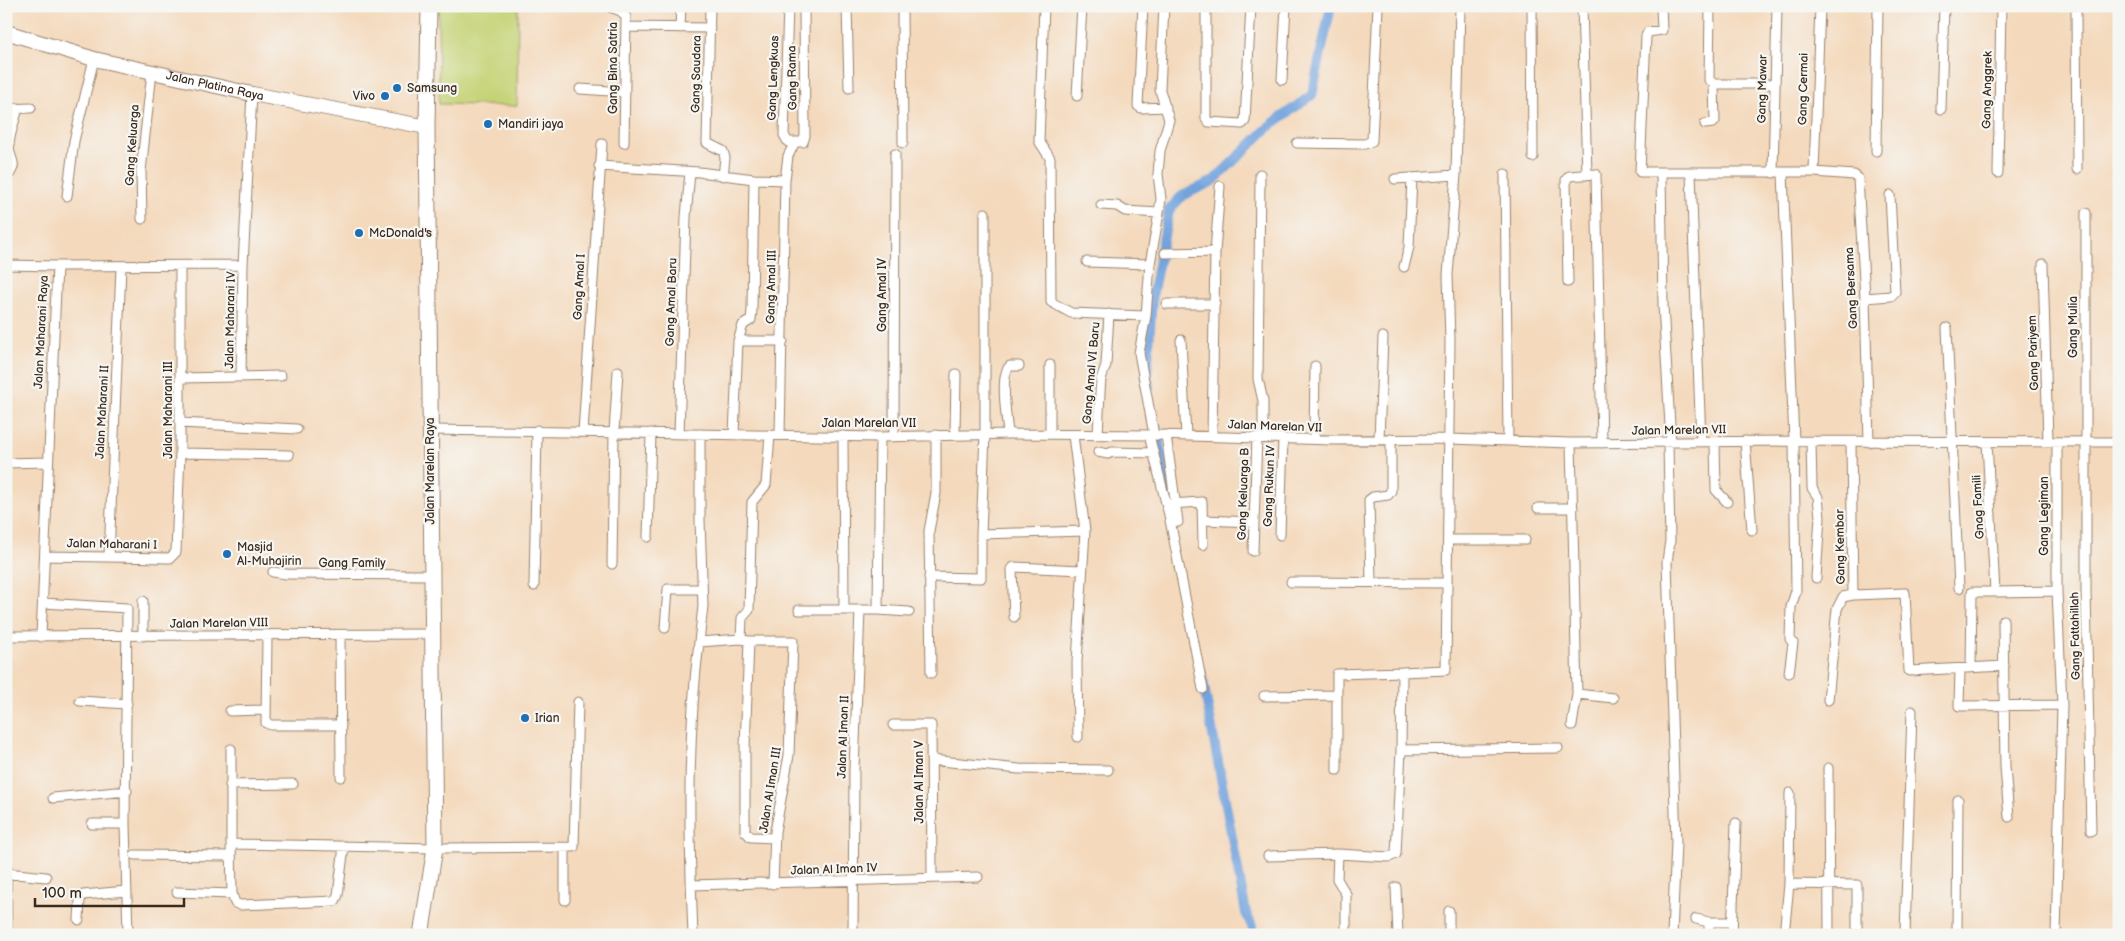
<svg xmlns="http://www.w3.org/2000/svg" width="2125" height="941" font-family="'Balsamiq Sans',sans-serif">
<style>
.grass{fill:#c5d375;stroke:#807e4a}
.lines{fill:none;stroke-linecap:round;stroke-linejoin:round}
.canal{stroke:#72a3dd;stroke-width:10}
.street-casing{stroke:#98826d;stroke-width:11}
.secondary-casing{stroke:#98826d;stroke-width:16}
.primary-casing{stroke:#98826d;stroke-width:17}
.street{stroke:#fff;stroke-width:9}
.secondary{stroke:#fff;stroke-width:14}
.primary{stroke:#fff;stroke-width:15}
.poi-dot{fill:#1f6fb2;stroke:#f6f6f2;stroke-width:2}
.labels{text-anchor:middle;stroke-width:4.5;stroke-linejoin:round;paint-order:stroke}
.street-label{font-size:12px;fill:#3b2a1e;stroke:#f6f6f2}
.poi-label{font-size:12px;fill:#3b2a1e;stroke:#f6f6f2;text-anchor:start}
</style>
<rect width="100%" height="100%" fill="#f6f6f2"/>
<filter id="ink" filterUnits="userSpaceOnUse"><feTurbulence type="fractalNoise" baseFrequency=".02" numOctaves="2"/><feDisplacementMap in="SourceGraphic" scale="10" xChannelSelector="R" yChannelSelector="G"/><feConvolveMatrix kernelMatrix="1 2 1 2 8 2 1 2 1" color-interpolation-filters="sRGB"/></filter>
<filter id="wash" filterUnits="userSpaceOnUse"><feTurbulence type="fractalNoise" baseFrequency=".0096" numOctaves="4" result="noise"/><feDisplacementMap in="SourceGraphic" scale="20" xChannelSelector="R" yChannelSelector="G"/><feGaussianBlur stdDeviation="1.12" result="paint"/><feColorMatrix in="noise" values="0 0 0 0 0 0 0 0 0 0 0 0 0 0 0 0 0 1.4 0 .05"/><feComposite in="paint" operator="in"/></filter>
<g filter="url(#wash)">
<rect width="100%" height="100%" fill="#f4d9bc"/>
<path class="grass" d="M 438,6 L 518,6 L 517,106 L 439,104 Z"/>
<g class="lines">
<path class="canal" d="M 1149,386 L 1147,378 L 1152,296 L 1169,210 L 1182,196 L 1213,181 L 1272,124 L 1312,95 L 1331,6
M 1156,428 L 1172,512
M 1203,681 L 1246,913 L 1256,935"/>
</g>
</g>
<g filter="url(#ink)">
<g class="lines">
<g class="street-casing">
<path id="street" d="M 607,6 L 621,11 L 626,17 L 624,143
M 710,6 L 707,143 L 723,151 L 725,158 L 723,176
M 788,6 L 784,135 L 788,142 L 803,142 L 805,136 L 804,6
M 847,6 L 849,88
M 902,6 L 903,143
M 1044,6 L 1039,141 L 1050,158 L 1051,302 L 1071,313 L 1146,316
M 1143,6 L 1138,106 L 1141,108 L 1166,107
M 1206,6 L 1206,119 L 1209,122 L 1242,124 L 1245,121 L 1251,6
M 1532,6 L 1533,157
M 1582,6 L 1587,175
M 1661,6 L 1662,30 L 1648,32 L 1646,36 L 1640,172 L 1814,172 L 1854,175 L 1858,178 L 1865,298 L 1869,442
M 2076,6 L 2077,169
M 626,27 L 710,28
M 680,28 L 681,6
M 1282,80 L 1286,6
M 1714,84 L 1775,84
M 580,89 L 625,92
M 1077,96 L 1082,6
M 6,109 L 31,108
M 1941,109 L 1944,6
M 1705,124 L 1713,123 L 1715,121 L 1714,84 L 1709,80 L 1710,6
M 1297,143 L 1365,144 L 1372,141 L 1378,6
M 1876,151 L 1878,6
M 599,166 L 699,172 L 754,179
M 1814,172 L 1820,6
M 1661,173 L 1663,305 L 1671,443
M 1773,173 L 1777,6
M 1783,173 L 1794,441 L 1796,591 L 1791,607 L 1790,639 L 1793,643 L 1789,673
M 1998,173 L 2001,6
M 1260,174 L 1258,379 L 1263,401 L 1263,438
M 1505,174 L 1508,441
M 1691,174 L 1701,442
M 6,178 C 21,162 8,160 9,145 C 10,132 15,120 18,108
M 1395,179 L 1456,175
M 67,196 L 74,141 L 94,59
M 1101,205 L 1117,206 L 1125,211 L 1159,213
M 985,213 L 985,434 L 981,534 L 1085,531
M 2086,213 L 2086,591 L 2091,831
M 142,219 L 141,171 L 152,72
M 1165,253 L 1215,252
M 1087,262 L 1150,264
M 2043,264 L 2048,442
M 6,265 L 57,266
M 1404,267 L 1409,247 L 1412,178
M 1568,282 L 1566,180 L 1569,176 L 1596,174 L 1602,443
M 1865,298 L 1891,296 L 1895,292 L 1890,195
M 1167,304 L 1215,304
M 1947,328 L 1959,588
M 1181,340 L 1186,436
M 738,341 L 783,341
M 241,375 L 243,265
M 180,378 L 281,376
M 180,423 L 297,429
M 430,430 L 880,437 L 1008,434 L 1155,435 L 1333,440 L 1449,439 L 1571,443 L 1794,441 L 2119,442
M 583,432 L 602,144
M 679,434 L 686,217 L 690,172
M 700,434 L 700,520 L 703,606 L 699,642 L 741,639 L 749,641 L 793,641 L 789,755 L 775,832 L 773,884
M 955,434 L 956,374
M 1008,434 C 1007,420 999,374 1010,366 L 1019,366
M 1050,434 L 1050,365
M 734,435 L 738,341 L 743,325 L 751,320 L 752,310 L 754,179 L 785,180
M 780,435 L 785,180 L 788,156 L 795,142
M 1073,435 L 1085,531 L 1077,662 L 1078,737
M 1098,435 L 1100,392 L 1101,379 L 1106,365 L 1109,314
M 1149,435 L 1169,515 L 1203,689
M 1154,435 L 1139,353 L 1146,316 L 1150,264 L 1159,213 L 1161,199 L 1158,174 L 1160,151 L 1169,120 L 1160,90 L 1164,6
M 1166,435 L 1178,522
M 843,436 L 844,610
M 1212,436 L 1215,252 L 1220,186
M 894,437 L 895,154
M 1314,439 L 1315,366
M 1379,439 L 1383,337
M 1745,441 L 1752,530
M 1811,441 L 1812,488 L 1818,497 L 1820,517 L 1816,578
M 1715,442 L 1716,490 L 1727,502
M 2057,442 L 2057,591 L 2062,705
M 1571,443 L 1577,694 L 1613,698
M 1668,443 L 1670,541 L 1667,562 L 1676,843 L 1672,935
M 1098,452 L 1108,454 L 1112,452 L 1154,453
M 180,453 L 289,455
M 6,463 L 47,462
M 1170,504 L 1202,502 L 1203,545
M 1538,508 L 1573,508
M 1203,520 L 1254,522
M 1280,535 L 1283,438
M 648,537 L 651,433
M 1448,540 L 1525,540
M 1253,551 L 1257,437
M 45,556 L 170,558 L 176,552 L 180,453 L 180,267
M 109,557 L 121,267
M 612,564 L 614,432 L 618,371
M 273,572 L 286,574 L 431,575
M 929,577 L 981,578 L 981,534
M 1291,582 L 1447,583
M 1371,582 L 1369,500 L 1373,497 L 1388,495 L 1391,491 L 1391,439
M 534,586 L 537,430
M 1995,592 L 2057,591
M 1853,595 L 1905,593 L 1909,671 L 2004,666
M 43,603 L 127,608 L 125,824 L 128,935
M 799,610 L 878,610 L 880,437
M 878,610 L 909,612
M 1014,617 L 1012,569 L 1014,567 L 1082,570
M 2003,620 L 2005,767 L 2009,817
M 665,628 L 668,589 L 702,589
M 267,635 L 266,723 L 271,725 L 341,725
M 340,635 L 341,777
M 6,636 L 432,634
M 143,636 L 143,601
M 41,637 L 57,266 L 243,265 L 252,94
M 741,639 L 742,618 L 749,610 L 752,502 L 766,485 L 770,435
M 749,641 L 745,748 L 745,831 L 751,837 L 775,838
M 1971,667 L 1972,592 L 1995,592 L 1987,442
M 1960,669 L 1959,706 L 2062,705 L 2056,935
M 931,673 L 929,531 L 936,493 L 936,435
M 1264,696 L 1336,695
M 1828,700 L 1837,609 L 1843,597 L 1853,595 L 1851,442
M 80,701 L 127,704
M 230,711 L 265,710
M 893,725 L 931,725 L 932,878
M 1572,725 L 1577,694
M 231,749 L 231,844 L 435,848 L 574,847 L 578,702
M 1401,750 L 1558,748
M 931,760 L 1019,769 L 1108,770
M 1828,768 L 1829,935
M 1337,770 L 1337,674 L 1402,672
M 230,785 L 293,784
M 53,798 L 127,791
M 92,824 L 125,824
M 231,844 L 232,894 L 235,903 L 240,905 L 335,901 L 338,895 L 344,846
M 565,848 L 565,900
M 6,854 L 7,935
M 1338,854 L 1337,879 L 1346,894 L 1346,935
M 135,855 L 231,856
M 1268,856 L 1338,854 L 1389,857 L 1396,854 L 1401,750 L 1402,672 L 1446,670 L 1450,341 L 1448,275 L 1456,175 L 1460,6
M 6,873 L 46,877
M 1789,884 L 1857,885 L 1857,935
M 691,885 L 978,877
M 1396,887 L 1398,935
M 177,892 L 232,894
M 1449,911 L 1449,935
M 1696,919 L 1709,922
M 79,920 L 80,900 L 83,895 L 126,891
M 693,935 C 689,837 687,739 699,642
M 853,935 L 854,770 L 860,610
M 1709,935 L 1709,922 L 1732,922
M 1732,935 L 1736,823
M 1784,935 L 1789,884 L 1790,793
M 1905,935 L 1912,711
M 1957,935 L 1958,800"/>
</g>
<g class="secondary-casing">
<g id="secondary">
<path id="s1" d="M 6,32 L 94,59 L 252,94 L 427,127"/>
</g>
</g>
<g class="primary-casing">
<path id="primary" d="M 421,935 L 435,848 L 427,127 L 429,6"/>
</g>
<use href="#street" class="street"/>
<use href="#secondary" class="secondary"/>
<use href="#primary" class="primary"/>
</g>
</g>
<g class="poi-dot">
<circle cx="397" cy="88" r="5"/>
<circle cx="385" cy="96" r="5"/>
<circle cx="488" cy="124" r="5"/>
<circle cx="359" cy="233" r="5"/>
<circle cx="227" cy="554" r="5"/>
<circle cx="525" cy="718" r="5"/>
</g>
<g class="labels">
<g class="street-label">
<text transform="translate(613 68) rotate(-90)" y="4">Gang Bina Satria</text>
<text transform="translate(696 74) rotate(-89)" y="4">Gang Saudara</text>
<text transform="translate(773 78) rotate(-88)" y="4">Gang Lengkuas</text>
<text transform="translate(792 78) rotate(-91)" y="4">Gang Rama</text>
<text dy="4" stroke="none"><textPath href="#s1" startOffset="216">Jalan Platina Raya</textPath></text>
<text transform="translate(1762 89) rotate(-89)" y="4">Gang Mawar</text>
<text transform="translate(1803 89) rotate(-89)" y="4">Gang Cermai</text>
<text transform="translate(1987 90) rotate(-89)" y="4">Gang Anggrek</text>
<text transform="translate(132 145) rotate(-86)" y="4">Gang Keluarga</text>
<text transform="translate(579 287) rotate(-87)" y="4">Gang Amal I</text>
<text transform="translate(771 287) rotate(-89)" y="4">Gang Amal III</text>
<text transform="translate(1851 288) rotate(-93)" y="4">Gang Bersama</text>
<text transform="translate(882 295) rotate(-90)" y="4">Gang Amal IV</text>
<text transform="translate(671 302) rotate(-88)" y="4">Gang Amal Baru</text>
<text transform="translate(230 320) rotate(-89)" y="4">Jalan Maharani IV</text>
<text transform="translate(2073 327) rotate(-90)" y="4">Gang Mulia</text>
<text transform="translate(41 332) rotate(-87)" y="4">Jalan Maharani Raya</text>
<text transform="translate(2033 353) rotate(-92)" y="4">Gang Pariyem</text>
<text transform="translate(1091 373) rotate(-85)" y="4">Gang Amal VI Baru</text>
<text transform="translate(168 410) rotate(-90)" y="4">Jalan Maharani III</text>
<text transform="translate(102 412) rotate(-87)" y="4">Jalan Maharani II</text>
<text x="869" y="427">Jalan Marelan VII</text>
<text transform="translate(1275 426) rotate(2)" y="4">Jalan Marelan VII</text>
<text transform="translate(1679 430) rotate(-1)" y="4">Jalan Marelan VII</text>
<text transform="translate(430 471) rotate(-90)" y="4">Jalan Marelan Raya</text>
<text transform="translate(1269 486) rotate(-88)" y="4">Gang Rukun IV</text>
<text transform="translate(1243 494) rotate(-88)" y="4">Gang Keluarga B</text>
<text transform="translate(1978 507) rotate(-93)" y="4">Gnag Famili</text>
<text transform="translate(2044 516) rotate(-90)" y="4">Gang Legiman</text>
<text transform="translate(112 544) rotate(1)" y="4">Jalan Maharani I</text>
<text transform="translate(1840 547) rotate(-91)" y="4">Gang Kembar</text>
<text x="352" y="567">Gang Family</text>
<text transform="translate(219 623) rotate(-1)" y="4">Jalan Marelan VIII</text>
<text transform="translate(2075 636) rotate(-91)" y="4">Gang Fattahillah</text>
<text transform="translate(843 737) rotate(-88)" y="4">Jalan Al Iman II</text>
<text transform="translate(919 782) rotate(-90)" y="4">Jalan Al Iman V</text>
<text transform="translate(770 790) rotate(-81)" y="4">Jalan Al Iman III</text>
<text transform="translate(834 869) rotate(-2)" y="4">Jalan Al Iman IV</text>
</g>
<g class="poi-label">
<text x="407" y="92">Samsung</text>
<text x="375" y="100" text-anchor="end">Vivo</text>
<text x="498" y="128">Mandiri jaya</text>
<text x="369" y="237">McDonald's</text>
<text x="237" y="551">Masjid<tspan x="237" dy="14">Al-Muhajirin</tspan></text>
<text x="535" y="722">Irian</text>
</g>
</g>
<rect width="2125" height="941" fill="none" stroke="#f6f6f2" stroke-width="25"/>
<path d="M35 898v8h149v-8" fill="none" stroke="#3b2a1e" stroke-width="2.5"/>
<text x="42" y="898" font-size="15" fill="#3b2a1e" stroke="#f6f6f2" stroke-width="4" paint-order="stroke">100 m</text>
</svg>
